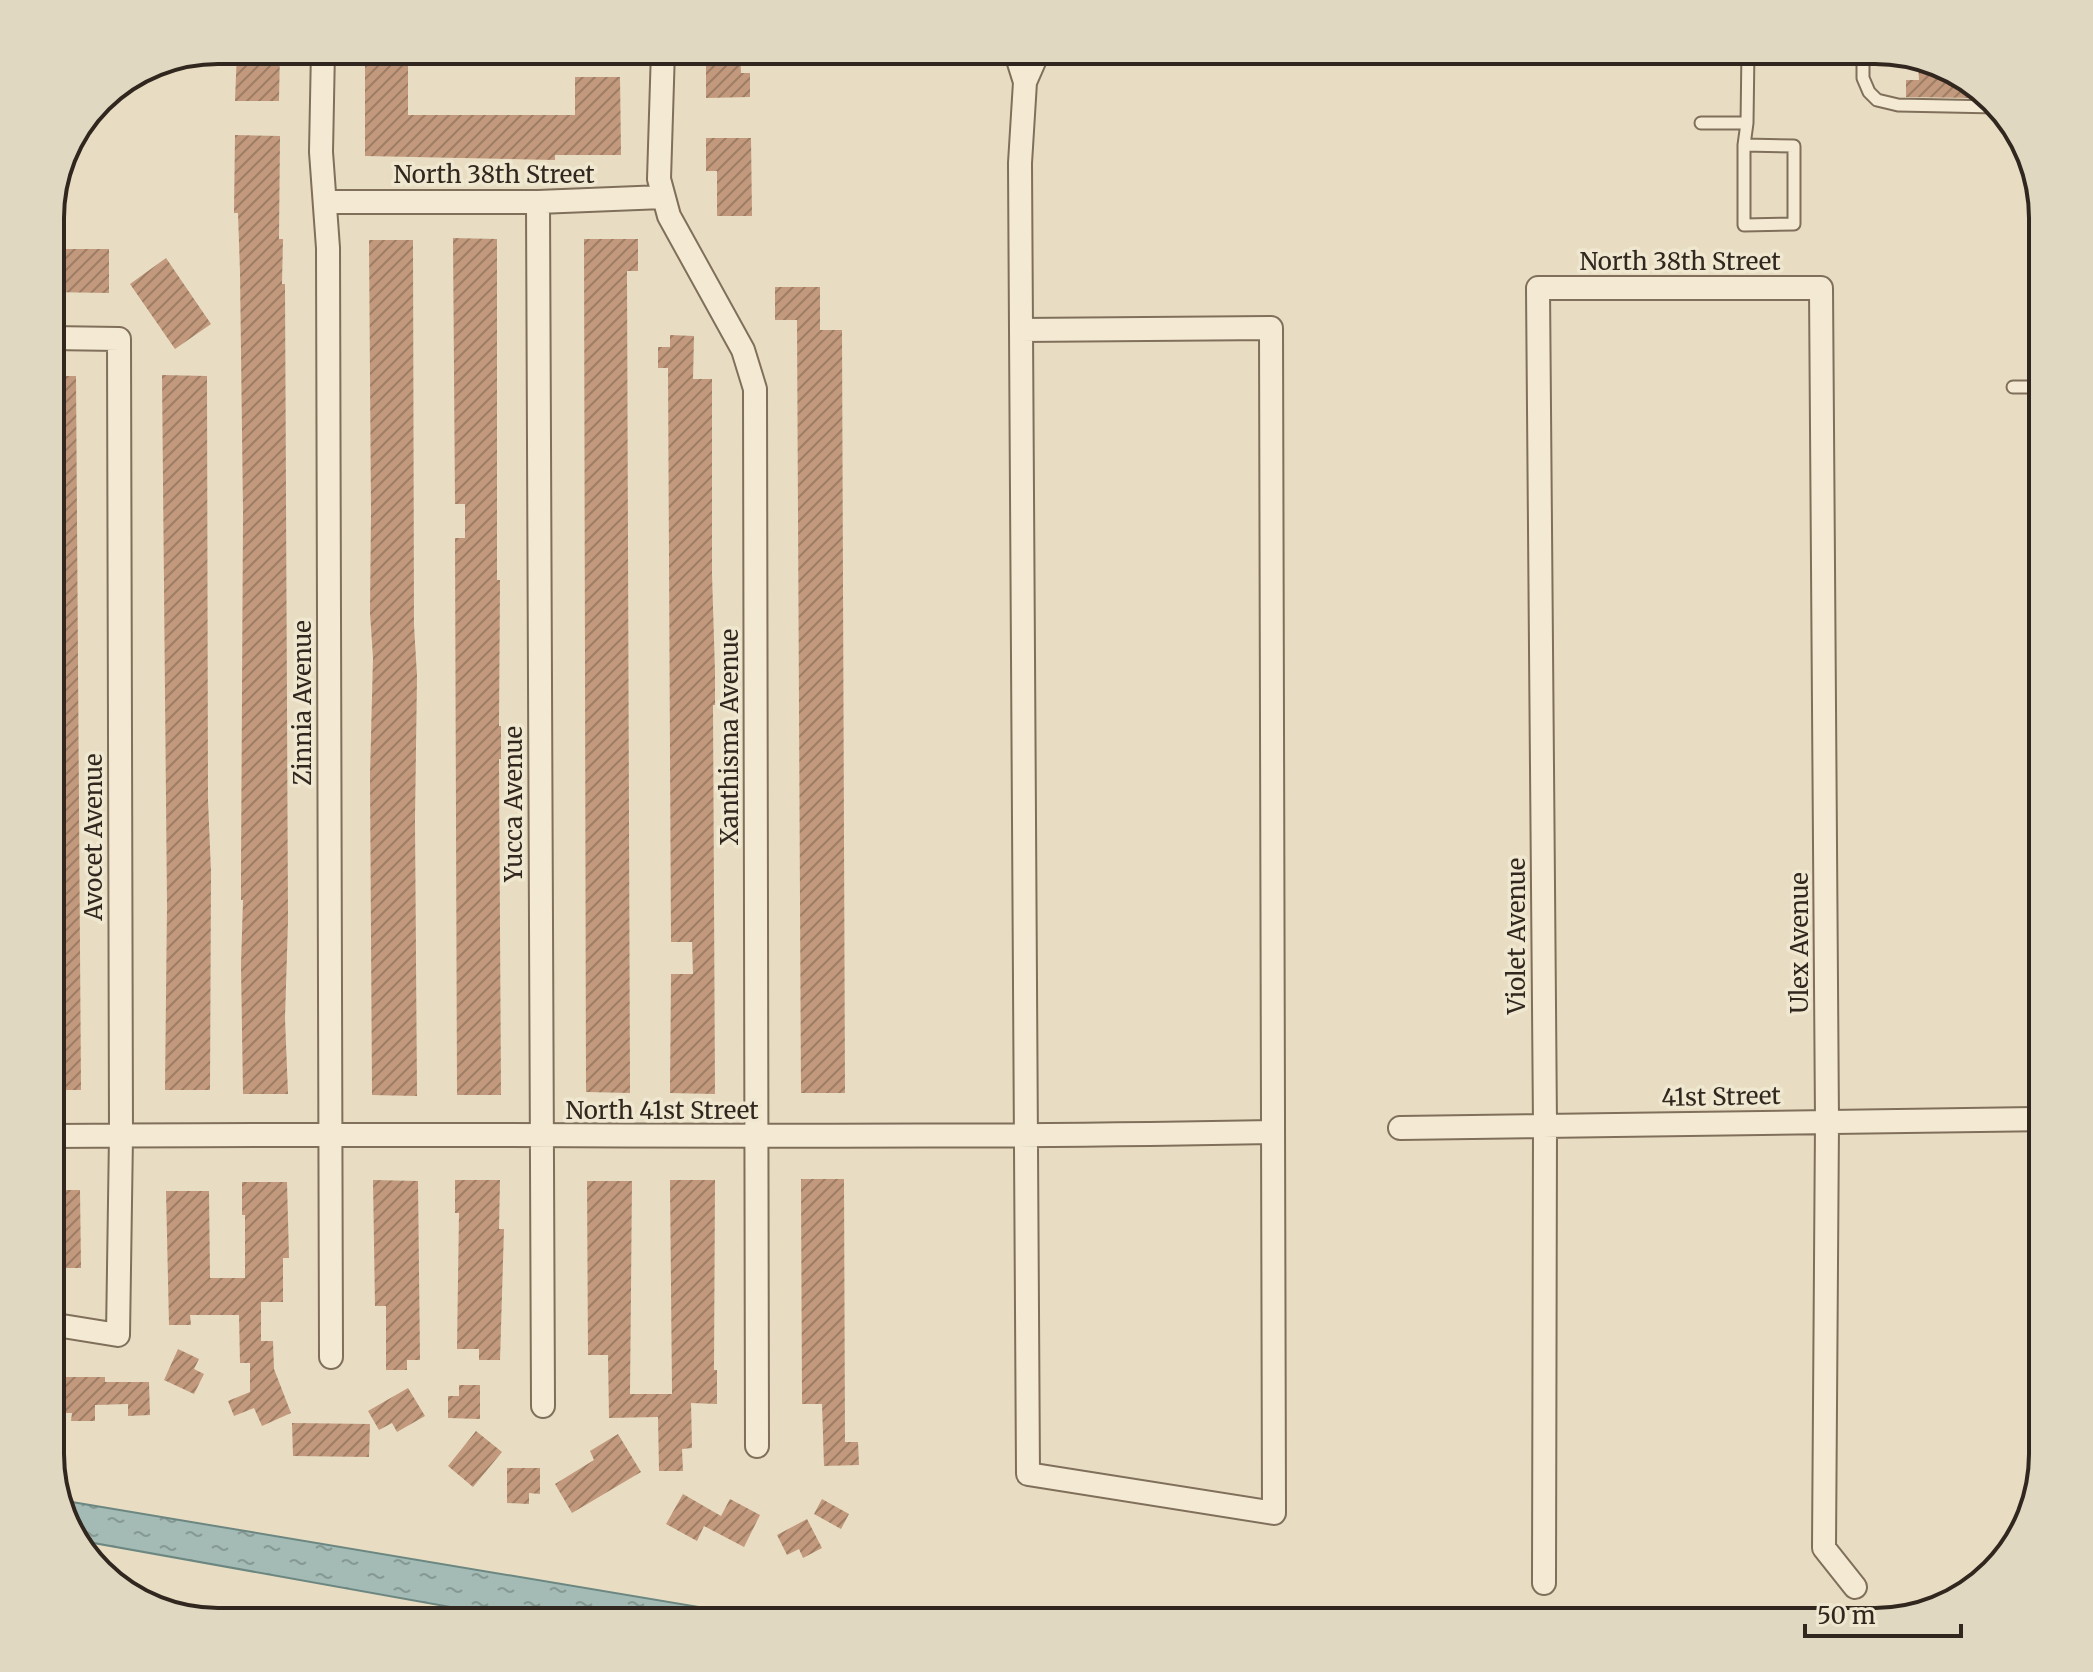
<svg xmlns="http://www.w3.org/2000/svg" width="2093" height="1672" font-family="Merriweather,serif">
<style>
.water{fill:url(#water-ripples);stroke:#6c8781;stroke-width:2}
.building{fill:url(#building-hatch)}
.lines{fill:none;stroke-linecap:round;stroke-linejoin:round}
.service-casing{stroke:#7f6f5b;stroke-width:15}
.minor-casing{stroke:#7f6f5b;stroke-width:26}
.service{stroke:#f4ead3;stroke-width:11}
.minor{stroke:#f4ead3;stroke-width:22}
.labels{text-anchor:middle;stroke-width:7;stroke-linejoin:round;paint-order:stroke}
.street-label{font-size:24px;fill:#31271e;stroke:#f0e7d0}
.rim{fill:none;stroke:#31271e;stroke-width:4}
</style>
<defs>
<pattern id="water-ripples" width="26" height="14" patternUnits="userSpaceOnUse" patternTransform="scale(2)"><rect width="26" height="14" fill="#a3bbb4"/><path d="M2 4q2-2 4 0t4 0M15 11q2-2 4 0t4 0" fill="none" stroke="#859892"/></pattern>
<pattern id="building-hatch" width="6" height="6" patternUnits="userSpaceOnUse" patternTransform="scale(2)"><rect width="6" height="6" fill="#c2997c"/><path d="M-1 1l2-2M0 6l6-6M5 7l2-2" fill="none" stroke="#9e7d65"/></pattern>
</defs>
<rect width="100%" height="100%" fill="#e8ddc2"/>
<path class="water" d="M 60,1500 L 788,1622 L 534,1622 L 77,1540 L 68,1528 Z"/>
<path class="building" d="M 237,50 L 280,50 L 279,101 L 235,101 Z
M 365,50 L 408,50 L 408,115 L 575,115 L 575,77 L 620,77 L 621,155 L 555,155 L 555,160 L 365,156 Z
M 715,50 L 740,50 L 741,73 L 750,73 L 750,97 L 706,98 L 706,64 L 716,64 Z
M 1918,59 L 1939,63 L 1973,84 L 1973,98 L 1906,97 L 1906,80 L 1919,80 Z
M 235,135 L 280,136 L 279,239 L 283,239 L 282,284 L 285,284 L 288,921 L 285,1018 L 288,1094 L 243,1094 L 241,965 L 243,900 L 241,900 L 241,872 L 243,512 L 240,272 L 238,213 L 234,213 Z
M 706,138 L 751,138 L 752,216 L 717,216 L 717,171 L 706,171 Z
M 453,238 L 497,239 L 497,580 L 500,580 L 499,726 L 501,726 L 501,759 L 499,759 L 501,1095 L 457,1095 L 455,538 L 465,538 L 465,504 L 455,504 Z
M 584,239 L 638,239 L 638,271 L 627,271 L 630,1093 L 586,1092 Z
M 369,240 L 413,240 L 414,625 L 417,676 L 415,819 L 417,1096 L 372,1095 L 370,775 L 373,658 L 370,613 L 371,512 Z
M 50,249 L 109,249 L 109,293 L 50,292 Z
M 166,258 L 211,324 L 175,349 L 130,284 Z
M 775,287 L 820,287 L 820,330 L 842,330 L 845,1093 L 801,1093 L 797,320 L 775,320 Z
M 670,335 L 694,336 L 693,379 L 712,379 L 712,574 L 715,672 L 715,705 L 713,705 L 715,1094 L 670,1093 L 671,974 L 693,974 L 692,942 L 671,942 L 668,368 L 658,368 L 658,347 L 670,347 Z
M 162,375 L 207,376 L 208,800 L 211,872 L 210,1090 L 165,1090 L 167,905 Z
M 50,376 L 76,376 L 81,1090 L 50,1090 L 50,1066 L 58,1066 L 58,1034 L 50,1034 L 50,907 L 56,907 L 56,874 L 50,874 Z
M 801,1179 L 844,1179 L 845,1442 L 858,1442 L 859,1465 L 824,1466 L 822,1404 L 802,1404 Z
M 373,1180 L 418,1181 L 420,1360 L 407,1360 L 407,1370 L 386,1370 L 386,1306 L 375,1306 Z
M 455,1180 L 500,1180 L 499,1229 L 504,1229 L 500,1360 L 479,1360 L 479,1349 L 457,1349 L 459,1213 L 455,1213 Z
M 670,1180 L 715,1180 L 714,1370 L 717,1370 L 717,1404 L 691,1403 L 692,1448 L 682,1449 L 683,1471 L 659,1471 L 658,1417 L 609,1418 L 608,1355 L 588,1355 L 587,1181 L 632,1181 L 630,1394 L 672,1394 Z
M 242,1182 L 287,1182 L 289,1258 L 283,1258 L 283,1302 L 261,1302 L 261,1341 L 273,1341 L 274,1369 L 291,1413 L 262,1426 L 254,1408 L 234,1416 L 228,1401 L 250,1392 L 250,1363 L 240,1363 L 239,1315 L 190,1315 L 191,1325 L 169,1325 L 166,1191 L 209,1191 L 210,1278 L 245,1278 L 245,1215 L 242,1215 Z
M 50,1190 L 80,1190 L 81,1268 L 50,1268 Z
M 178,1349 L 199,1359 L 194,1369 L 204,1374 L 194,1394 L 164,1380 Z
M 50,1377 L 105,1377 L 105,1382 L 149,1382 L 150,1415 L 128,1416 L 128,1404 L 95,1405 L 95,1421 L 71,1421 L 72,1413 L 50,1413 Z
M 459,1385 L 480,1385 L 480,1419 L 448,1418 L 448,1396 L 459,1396 Z
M 408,1388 L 425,1416 L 397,1432 L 392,1423 L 379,1430 L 368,1411 Z
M 292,1423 L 370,1424 L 369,1457 L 293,1456 Z
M 476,1431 L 502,1452 L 473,1487 L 448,1466 Z
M 618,1434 L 641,1472 L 572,1513 L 555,1484 L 594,1460 L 590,1451 Z
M 507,1468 L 540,1468 L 540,1494 L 529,1493 L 529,1504 L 507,1503 Z
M 683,1494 L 721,1516 L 730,1499 L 760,1515 L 744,1547 L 704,1526 L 697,1541 L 666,1524 Z
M 822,1499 L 849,1514 L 841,1529 L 814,1514 Z
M 807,1519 L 822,1548 L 803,1558 L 799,1549 L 787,1555 L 777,1535 Z"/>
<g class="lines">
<g class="service-casing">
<path id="service" d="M 1863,50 L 1863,78 L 1869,92 L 1877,100 L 1898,105 L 1997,107
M 1701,123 L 1747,123
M 1744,145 L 1794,146 L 1794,224 L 1744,225 L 1744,145 L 1747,123 L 1748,50
M 2013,387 L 2043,387"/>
</g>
<g class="minor-casing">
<path id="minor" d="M 323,50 L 321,152 L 328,248 L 331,1357
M 663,50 L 659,179 L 669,216 L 743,350 L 755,389 L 757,1446
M 1015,50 L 1025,82
M 325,202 L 538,202 L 663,197
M 538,202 L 543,1406
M 1021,330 L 1271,328 L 1274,1513 L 1028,1474 L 1021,330 L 1020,163 L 1025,82 L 1039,50
M 1400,1128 L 2043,1119
M 50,1136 C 458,1132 865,1140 1273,1132
M 50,1324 L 118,1335 L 121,1136 L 119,339 L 50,338
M 1544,1583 L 1545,1126 L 1538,288 L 1821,288 L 1827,1122 L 1824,1548 L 1855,1587"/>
</g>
<use href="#service" class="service"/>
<use href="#minor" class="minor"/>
</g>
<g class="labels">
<g class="street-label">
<text x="494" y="183">North 38th Street</text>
<text x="1680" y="270">North 38th Street</text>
<text transform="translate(303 703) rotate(-90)" y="8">Zinnia Avenue</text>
<text transform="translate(730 737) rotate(-90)" y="8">Xanthisma Avenue</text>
<text transform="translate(514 804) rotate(-90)" y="8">Yucca Avenue</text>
<text transform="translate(94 837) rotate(-90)" y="8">Avocet Avenue</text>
<text transform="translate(1517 936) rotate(-90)" y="8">Violet Avenue</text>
<text transform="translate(1800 943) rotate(-90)" y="8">Ulex Avenue</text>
<text transform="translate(1721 1097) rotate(-1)" y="8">41st Street</text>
<text x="662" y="1119">North 41st Street</text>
</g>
</g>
<path d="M0 0H2093V1672H0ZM218 64H1875A154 154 0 0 1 2029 218V1454A154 154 0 0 1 1875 1608H218A154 154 0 0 1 64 1454V218A154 154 0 0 1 218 64Z" fill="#e1d8c2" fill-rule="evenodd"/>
<path class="rim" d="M218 64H1875A154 154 0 0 1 2029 218V1454A154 154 0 0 1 1875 1608H218A154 154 0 0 1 64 1454V218A154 154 0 0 1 218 64Z"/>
<path d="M1805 1624v12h156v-12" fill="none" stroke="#31271e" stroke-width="4"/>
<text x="1817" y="1624" font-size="24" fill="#31271e" stroke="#f0e7d0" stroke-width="6" paint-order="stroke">50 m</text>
</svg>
